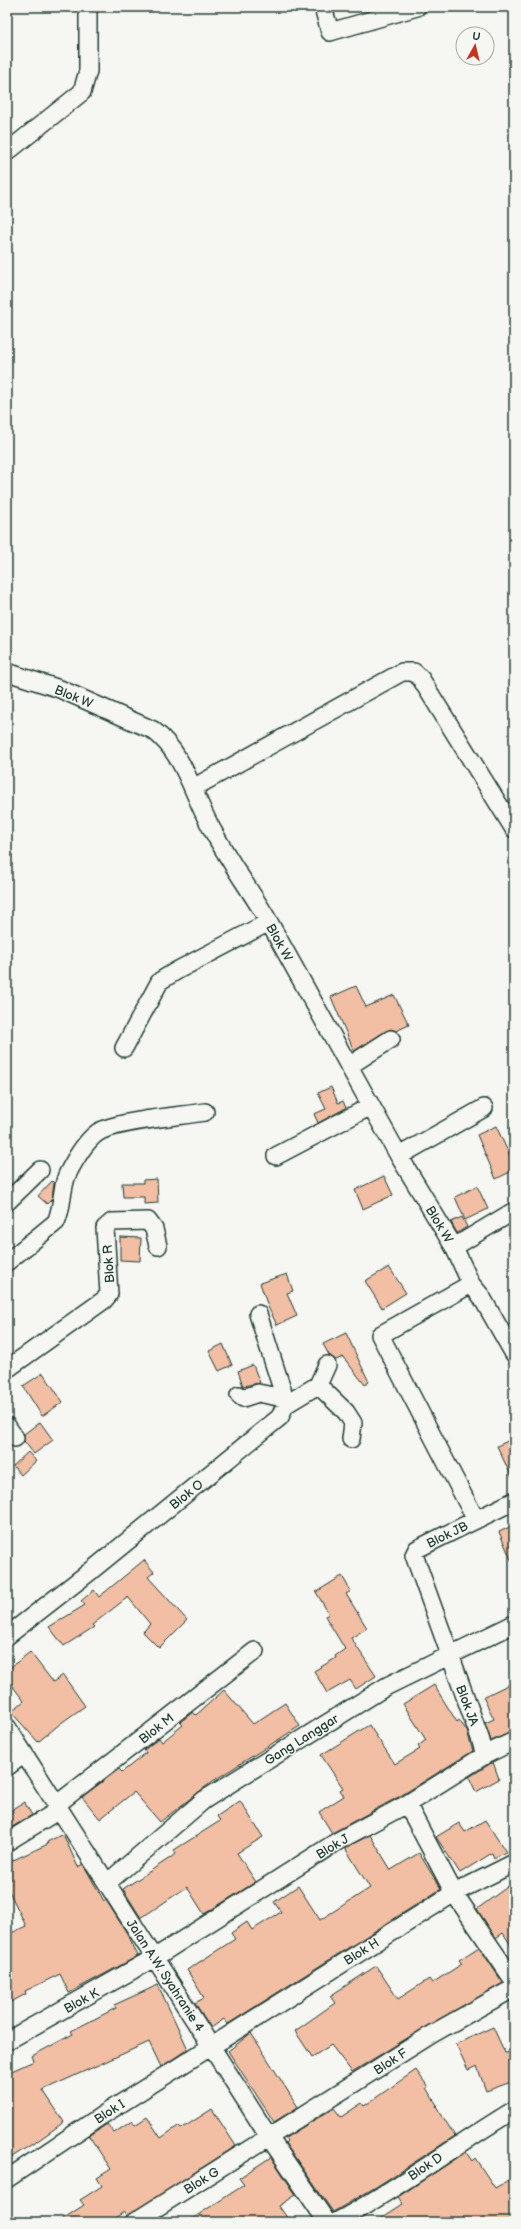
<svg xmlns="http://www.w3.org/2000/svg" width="521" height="2229" font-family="'Balsamiq Sans',sans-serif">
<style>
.building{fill:#f2bea4;stroke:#1f3d34}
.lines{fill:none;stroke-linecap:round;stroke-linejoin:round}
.minor-casing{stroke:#1f3d34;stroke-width:20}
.minor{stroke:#f6f6f2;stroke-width:17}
.labels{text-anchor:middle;stroke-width:3;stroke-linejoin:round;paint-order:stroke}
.street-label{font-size:13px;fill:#1f3d34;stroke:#f6f6f2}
</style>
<rect width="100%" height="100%" fill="#f6f6f2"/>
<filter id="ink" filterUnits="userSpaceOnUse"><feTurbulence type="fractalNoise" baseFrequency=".025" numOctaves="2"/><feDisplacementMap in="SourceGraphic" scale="8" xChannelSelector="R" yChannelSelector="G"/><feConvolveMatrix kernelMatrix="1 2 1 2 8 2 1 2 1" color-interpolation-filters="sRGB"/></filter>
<g filter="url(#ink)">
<path class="building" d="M 356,986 L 366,1007 L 394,995 L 409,1025 L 396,1031 L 391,1029 L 386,1031 L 354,1051 L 331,997 Z
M 331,1087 L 338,1103 L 343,1101 L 346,1108 L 318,1123 L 314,1114 L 326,1109 L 318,1093 Z
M 496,1126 L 510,1156 L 514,1154 L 514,1170 L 496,1179 L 477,1135 Z
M 384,1176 L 393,1195 L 363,1209 L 355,1190 Z
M 157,1179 L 158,1203 L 144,1204 L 144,1197 L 123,1197 L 122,1183 L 143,1183 L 143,1180 Z
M 52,1181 L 54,1183 L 52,1199 L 47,1204 L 38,1196 Z
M 477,1186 L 488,1209 L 465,1220 L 455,1197 Z
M 462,1217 L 467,1227 L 457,1233 L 451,1222 Z
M 120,1237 L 141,1238 L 140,1261 L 120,1260 Z
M 389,1267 L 406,1293 L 382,1308 L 365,1281 Z
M 287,1274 L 293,1291 L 287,1293 L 297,1316 L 277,1325 L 268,1307 L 260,1283 Z
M 346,1333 L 369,1382 L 365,1385 L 343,1357 L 336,1360 L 329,1355 L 323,1344 Z
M 223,1344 L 232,1365 L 219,1371 L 209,1351 Z
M 253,1365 L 260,1383 L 243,1386 L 238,1371 Z
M 43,1373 L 63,1402 L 42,1416 L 23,1386 Z
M 40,1422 L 53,1440 L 34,1454 L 24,1441 L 24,1434 Z
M 514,1438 L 514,1482 L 497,1446 Z
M 28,1452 L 36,1461 L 21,1475 L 13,1466 Z
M 514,1525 L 514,1566 L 499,1532 Z
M 144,1560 L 154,1572 L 148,1577 L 187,1620 L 159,1648 L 143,1632 L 150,1624 L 128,1597 L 92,1625 L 94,1627 L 64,1646 L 49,1627 L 85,1605 L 81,1601 L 94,1590 L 99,1597 Z
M 342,1576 L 351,1591 L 346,1594 L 367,1628 L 351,1638 L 376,1676 L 356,1689 L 350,1680 L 327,1693 L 314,1671 L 336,1658 L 335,1656 L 345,1649 L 325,1616 L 329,1614 L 316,1592 Z
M 30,1652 L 53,1682 L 63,1675 L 85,1706 L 61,1723 L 38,1742 L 11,1712 L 24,1701 L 7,1679 L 7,1670 Z
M 514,1682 L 514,1731 L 491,1741 L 485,1723 L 494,1719 L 483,1697 Z
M 434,1685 L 457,1722 L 459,1720 L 467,1731 L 473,1751 L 402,1795 L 332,1833 L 319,1812 L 344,1796 L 340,1790 L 343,1788 L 321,1755 L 369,1725 L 395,1764 L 420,1749 L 418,1746 L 426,1740 L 403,1704 Z
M 224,1690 L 253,1724 L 285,1703 L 300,1726 L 213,1781 L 160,1822 L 134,1792 L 100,1819 L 82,1797 L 119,1769 L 122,1772 L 146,1753 L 144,1750 L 159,1738 L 162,1742 L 183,1725 L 180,1722 L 193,1712 L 196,1715 Z
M 493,1762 L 499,1779 L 476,1792 L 469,1777 Z
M 240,1801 L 263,1837 L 237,1853 L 256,1882 L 204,1914 L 187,1887 L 141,1918 L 123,1889 L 176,1854 L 174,1850 L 220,1821 L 217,1816 Z
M 24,1802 L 32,1815 L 7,1830 L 7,1816 L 13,1812 L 12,1810 Z
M 485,1820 L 506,1852 L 494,1858 L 492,1853 L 460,1873 L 436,1837 L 459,1823 L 465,1832 Z
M 63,1834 L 78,1867 L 83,1864 L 104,1901 L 106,1900 L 128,1935 L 138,1956 L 69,1993 L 60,1974 L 25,1991 L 26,1994 L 7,2004 L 7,1935 L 26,1926 L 7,1887 L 7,1863 L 48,1844 L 47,1842 Z
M 370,1835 L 391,1870 L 419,1853 L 441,1889 L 228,2024 L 224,2019 L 211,2028 L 195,2003 L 204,1998 L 187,1970 L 235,1939 L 231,1933 L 247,1922 L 252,1930 L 281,1912 L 274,1902 L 298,1886 L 320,1920 L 370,1888 L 345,1848 Z
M 514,1882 L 514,1950 L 503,1933 L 496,1938 L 477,1909 Z
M 479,1947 L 503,1983 L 427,2026 L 352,2072 L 331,2045 L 312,2057 L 295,2031 L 335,2003 L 330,1996 L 376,1966 L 398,1999 L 429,1979 L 432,1983 L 462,1964 L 459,1960 Z
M 158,1985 L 188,2049 L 161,2067 L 149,2042 L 43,2090 L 64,2122 L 39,2140 L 7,2160 L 7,2073 L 34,2061 L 32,2056 L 73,2034 L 71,2031 L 116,2008 L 114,2005 Z
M 493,2027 L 505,2053 L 514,2052 L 514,2081 L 486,2091 L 477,2066 L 468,2070 L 456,2044 Z
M 251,2033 L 298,2107 L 274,2122 L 228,2051 Z
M 416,2070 L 428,2087 L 426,2088 L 437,2105 L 436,2106 L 455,2136 L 376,2187 L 333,2212 L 285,2143 L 287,2141 L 285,2138 L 334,2108 L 341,2117 L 362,2103 L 364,2106 Z
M 212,2109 L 236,2146 L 127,2216 L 124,2212 L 109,2222 L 58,2222 L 84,2205 L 80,2200 L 102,2186 L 97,2178 L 111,2169 L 89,2136 L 107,2124 L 114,2133 L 132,2121 L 135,2125 L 147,2117 L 161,2138 L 178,2126 L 181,2129 Z
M 466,2152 L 472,2161 L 475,2158 L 495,2188 L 514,2177 L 514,2222 L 375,2222 L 403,2204 L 398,2197 Z
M 271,2157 L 296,2195 L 279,2206 L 290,2222 L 187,2222 L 244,2185 L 239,2178 Z"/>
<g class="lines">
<g class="minor-casing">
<path id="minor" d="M 323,7 L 330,32 L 417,7
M 7,152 L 82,92 L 88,71 L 88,7
M 7,672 L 60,689 L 153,730 C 186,755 193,797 213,831 C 230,863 251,891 269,922 L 399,1156 L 454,1247 L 471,1284 L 481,1296 L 514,1354
M 193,788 L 402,672 L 414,672 L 421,679 L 514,829
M 124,1048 L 160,981 L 178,970 L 269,922
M 349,1066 L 391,1039
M 276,1156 L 371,1106
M 399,1156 L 484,1108
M 7,1202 L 40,1170
M 454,1247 L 514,1211
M 7,1262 L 56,1222 C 63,1207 61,1190 67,1175 C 74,1161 85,1142 97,1133 C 114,1121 181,1116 205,1112
M 471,1284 L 380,1335 L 476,1520
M 7,1369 L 104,1300 L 109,1294 L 105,1228 L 112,1222 L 148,1221 L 154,1229 L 158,1246
M 318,1385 L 346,1412 L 353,1423 L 351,1439
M 239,1395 L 243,1398 L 258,1393 L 283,1398
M 285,1405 L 318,1385 L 327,1365
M 7,1426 L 15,1438
M 7,1636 L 92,1570 L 280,1417 L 285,1405 L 282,1389 L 258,1314
M 7,1727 L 269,2137 L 327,2222
M 485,1755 L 480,1738 L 414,1555 L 417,1549 L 514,1501
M 7,1767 L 24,1754
M 407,1804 L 454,1893 L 514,1981
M 56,1805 L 255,1651
M 7,1842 L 59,1810
M 107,1883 L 204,1800 L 234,1781 L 387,1686 L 514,1624
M 7,2041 L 154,1958 L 338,1841 L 407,1804 L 485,1755 L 514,1741
M 7,2179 L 101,2116 L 454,1893 L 514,1863
M 134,2222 L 432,2034 L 514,1988
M 336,2222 C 398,2189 454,2146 514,2110"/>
</g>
<use href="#minor" class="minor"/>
</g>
</g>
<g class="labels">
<g class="street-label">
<text transform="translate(74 696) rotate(22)" y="5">Blok W</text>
<text transform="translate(280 942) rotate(61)" y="5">Blok W</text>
<text transform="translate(440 1224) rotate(59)" y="5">Blok W</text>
<text transform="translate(108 1264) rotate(-94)" y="5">Blok R</text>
<text transform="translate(186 1494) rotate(-39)" y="5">Blok O</text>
<text transform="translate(447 1534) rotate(-26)" y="5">Blok JB</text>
<text transform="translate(468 1705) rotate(69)" y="5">Blok JA</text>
<text transform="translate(156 1728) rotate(-38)" y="5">Blok M</text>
<text transform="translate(301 1739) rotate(-32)" y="5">Gang Langgar</text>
<text transform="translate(332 1846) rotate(-31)" y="5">Blok J</text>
<text transform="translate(361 1951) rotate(-32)" y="5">Blok H</text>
<text transform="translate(166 1975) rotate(57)" y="5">Jalan A.W. Syahranie 4</text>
<text transform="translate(81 2000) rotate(-29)" y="5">Blok K</text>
<text transform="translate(390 2061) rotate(-33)" y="5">Blok F</text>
<text transform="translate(109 2111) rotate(-33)" y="5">Blok I</text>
<text transform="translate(425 2166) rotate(-34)" y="5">Blok D</text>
<text transform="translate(201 2180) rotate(-32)" y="5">Blok G</text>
</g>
</g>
<rect width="521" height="2229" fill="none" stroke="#f6f6f2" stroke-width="24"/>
<rect x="12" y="12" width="497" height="2205" fill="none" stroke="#1f3d34" stroke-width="1.5" filter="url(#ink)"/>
<g transform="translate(475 46) rotate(8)"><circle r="19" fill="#f6f6f2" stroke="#a0aca6"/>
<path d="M0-3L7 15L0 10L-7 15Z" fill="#c8321e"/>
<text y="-6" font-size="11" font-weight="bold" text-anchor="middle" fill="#1f3d34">U</text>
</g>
</svg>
